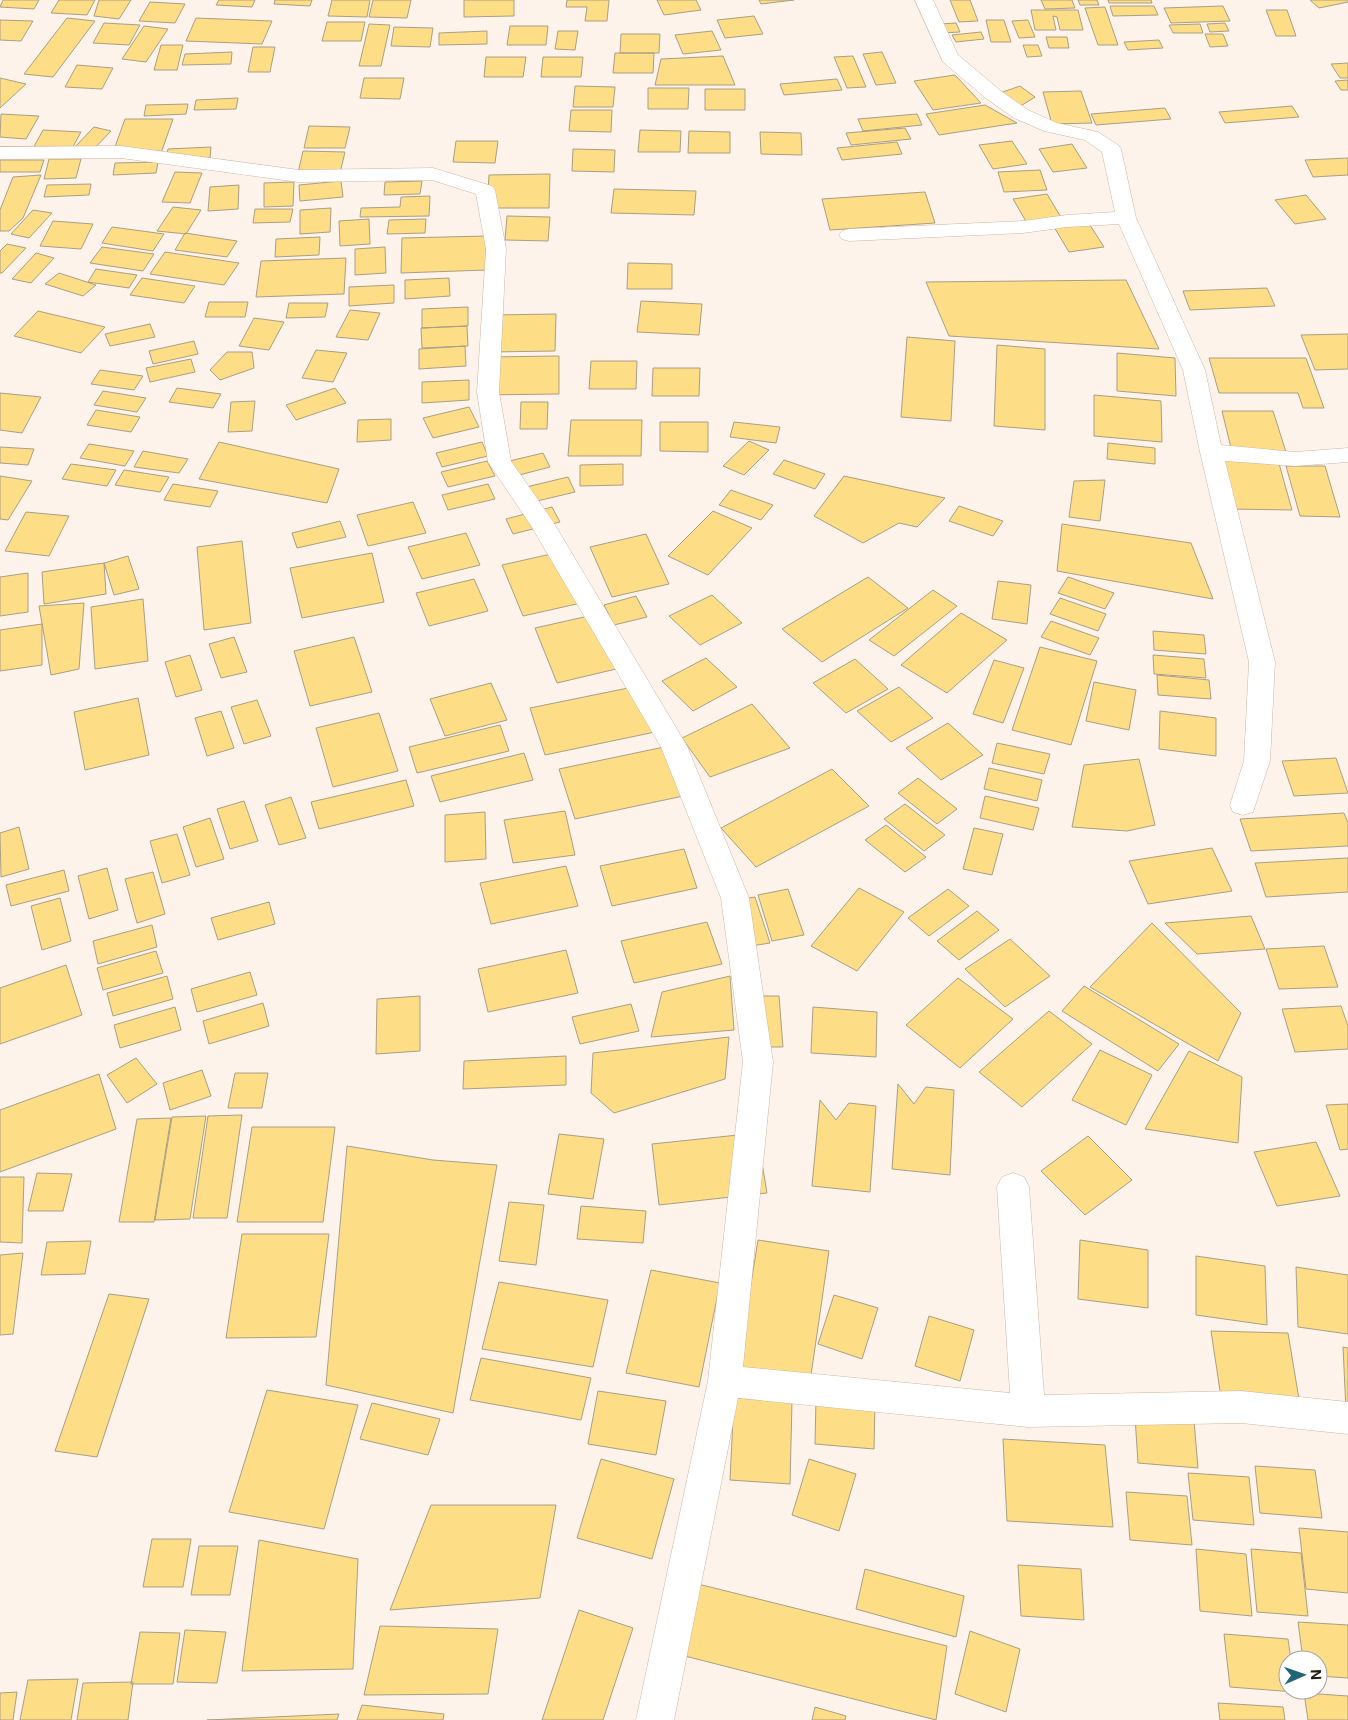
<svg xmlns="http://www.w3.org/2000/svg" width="1348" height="1720" font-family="Inter,sans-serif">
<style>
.building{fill:#fedd87;stroke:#aa9f84}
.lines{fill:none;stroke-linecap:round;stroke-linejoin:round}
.street-casing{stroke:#d0b5a2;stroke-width:1}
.street{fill:#fff;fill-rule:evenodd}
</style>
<rect width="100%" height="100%" fill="#fef3eb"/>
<path class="building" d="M 3,0 L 39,0 L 34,9 L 0,7 Z
M 59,0 L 95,0 L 87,15 L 51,13 Z
M 99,0 L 131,0 L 119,19 L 94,16 Z
M 219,0 L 255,0 L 252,7 L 216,5 Z
M 275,0 L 312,0 L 310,6 L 274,4 Z
M 332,0 L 370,0 L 367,17 L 328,16 Z
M 373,0 L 411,0 L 407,18 L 369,17 Z
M 464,0 L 514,0 L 514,16 L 464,17 Z
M 567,0 L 609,0 L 607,21 L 585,21 L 587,7 L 566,7 Z
M 657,0 L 696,0 L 701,10 L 664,15 Z
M 759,0 L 794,0 L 761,4 Z
M 950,0 L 970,0 L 978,21 L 959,22 Z
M 1041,0 L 1072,0 L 1075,8 L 1045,9 Z
M 1078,0 L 1097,0 L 1099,5 L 1080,5 Z
M 1108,0 L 1151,0 L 1152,3 L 1109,3 Z
M 1310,0 L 1348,0 L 1348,2 L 1319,8 Z
M 150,2 L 185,4 L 175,23 L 139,21 Z
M 1110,6 L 1154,6 L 1158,15 L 1113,16 Z
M 1223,6 L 1230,21 L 1171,23 L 1164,8 Z
M 1105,7 L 1118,45 L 1098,45 L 1085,8 Z
M 1031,10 L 1078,10 L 1083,30 L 1060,30 L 1057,17 L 1053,16 L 1056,30 L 1035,30 Z
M 1266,10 L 1287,10 L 1296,36 L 1276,36 Z
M 754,16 L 763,34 L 725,38 L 717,20 Z
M 67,18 L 95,21 L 53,77 L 24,74 Z
M 196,18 L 272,21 L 262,44 L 186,41 Z
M 0,20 L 33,21 L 21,41 L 0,40 Z
M 986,20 L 1004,20 L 1011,42 L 991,42 Z
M 1028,20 L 1035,37 L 1019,38 L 1012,21 Z
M 327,22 L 365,22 L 361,41 L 322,41 Z
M 104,23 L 140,25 L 129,45 L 93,43 Z
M 956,23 L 960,32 L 943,33 L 939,24 Z
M 1225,23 L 1229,31 L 1210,32 L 1207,24 Z
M 369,24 L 390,25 L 381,66 L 359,66 Z
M 1200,24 L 1203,33 L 1173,33 L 1169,25 Z
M 144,26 L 168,29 L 146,62 L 122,59 Z
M 510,26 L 548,26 L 546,45 L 507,45 Z
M 394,27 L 433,28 L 430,47 L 391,46 Z
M 487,31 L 487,44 L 439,45 L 439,33 Z
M 558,31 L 578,31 L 575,50 L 555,49 Z
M 712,31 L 721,50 L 683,54 L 675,35 Z
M 981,32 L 984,39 L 956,42 L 952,35 Z
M 621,34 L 660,34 L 659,53 L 620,53 Z
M 1205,34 L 1223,34 L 1228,46 L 1210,47 Z
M 1046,37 L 1067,37 L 1069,48 L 1049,48 Z
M 1159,40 L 1163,48 L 1128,50 L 1124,42 Z
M 161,45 L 183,45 L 177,70 L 154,70 Z
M 1023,45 L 1038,45 L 1042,56 L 1027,57 Z
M 253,47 L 275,47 L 270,72 L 248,72 Z
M 232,52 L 231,64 L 182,65 L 185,54 Z
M 882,52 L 896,83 L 876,85 L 863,54 Z
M 615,53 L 654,53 L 653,73 L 613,73 Z
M 723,56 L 735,85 L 655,85 L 661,59 Z
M 853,56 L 866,87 L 847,88 L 834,57 Z
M 486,57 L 526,57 L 523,77 L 484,77 Z
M 543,57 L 583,57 L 581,77 L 541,77 Z
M 1348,63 L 1348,78 L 1340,78 L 1331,64 Z
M 77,65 L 113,68 L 102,89 L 65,87 Z
M 955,75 L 981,103 L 933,110 L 914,81 Z
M 0,78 L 26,84 L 0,108 Z
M 364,78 L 404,78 L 400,99 L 360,98 Z
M 837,79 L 842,90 L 784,95 L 780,84 Z
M 1348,80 L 1348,90 L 1341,90 L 1335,81 Z
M 575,86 L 615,87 L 613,107 L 573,107 Z
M 1020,86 L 1035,97 L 1019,107 L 1000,93 Z
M 648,88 L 689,88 L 688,109 L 648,109 Z
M 705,89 L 745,89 L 745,110 L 705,110 Z
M 1081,91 L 1092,123 L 1052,124 L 1043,92 Z
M 238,98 L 236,109 L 194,110 L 196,100 Z
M 188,104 L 186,114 L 144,116 L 146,105 Z
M 985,105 L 1017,123 L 939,135 L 926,114 Z
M 1292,106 L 1299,117 L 1225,123 L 1219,112 Z
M 1165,108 L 1171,119 L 1096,125 L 1091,114 Z
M 571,110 L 612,110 L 611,132 L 569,131 Z
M 1,114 L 39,116 L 26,139 L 0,137 Z
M 917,114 L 922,125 L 863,131 L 858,119 Z
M 125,119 L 173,119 L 160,156 L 112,155 Z
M 309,126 L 350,127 L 345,148 L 304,148 Z
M 94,127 L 111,131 L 90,153 L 73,149 Z
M 905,128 L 911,139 L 851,145 L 846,133 Z
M 43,130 L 81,132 L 69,154 L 31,152 Z
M 640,130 L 681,131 L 680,152 L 638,152 Z
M 689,131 L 730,132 L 730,153 L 688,153 Z
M 760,132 L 801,133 L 802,155 L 761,154 Z
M 456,141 L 498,141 L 495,163 L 453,162 Z
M 1012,141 L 1027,164 L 993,169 L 979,145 Z
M 897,142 L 902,154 L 842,160 L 837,148 Z
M 1072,144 L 1087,168 L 1053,172 L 1039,149 Z
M 211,147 L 210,158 L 166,160 L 168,149 Z
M 573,149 L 615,150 L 614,172 L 572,171 Z
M 303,151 L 345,152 L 340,173 L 298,173 Z
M 1348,158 L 1348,175 L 1313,177 L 1305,160 Z
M 49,159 L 81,159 L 76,178 L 44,179 Z
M 0,160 L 44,160 L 40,172 L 0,172 Z
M 158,162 L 156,173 L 113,175 L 115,163 Z
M 1040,170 L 1047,190 L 1004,192 L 998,172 Z
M 175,172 L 202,173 L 190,203 L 162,202 Z
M 550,174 L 549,208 L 487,208 L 489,175 Z
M 41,175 L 23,218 L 9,231 L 0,231 L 0,210 L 13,177 Z
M 341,181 L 343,197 L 300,201 L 299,185 Z
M 422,181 L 420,194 L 384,195 L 385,182 Z
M 294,182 L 293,206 L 264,207 L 264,183 Z
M 91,184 L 89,195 L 44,197 L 47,185 Z
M 239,185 L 238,209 L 208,211 L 210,187 Z
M 614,189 L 696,191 L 694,215 L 611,213 Z
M 925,192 L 935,223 L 830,230 L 822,199 Z
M 1047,194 L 1062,219 L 1027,223 L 1013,199 Z
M 1306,195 L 1326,219 L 1295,224 L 1275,200 Z
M 430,196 L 429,216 L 360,217 L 361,208 L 400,207 L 401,197 Z
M 173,207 L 201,210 L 186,234 L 157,231 Z
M 331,208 L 330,232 L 300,234 L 300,210 Z
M 255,209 L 293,209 L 290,222 L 253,223 Z
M 33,210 L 52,213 L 29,238 L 11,234 Z
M 507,216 L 550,217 L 548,241 L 505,240 Z
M 369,219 L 370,244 L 340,246 L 339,221 Z
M 426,219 L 425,233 L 387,234 L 389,220 Z
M 53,221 L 93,224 L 81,249 L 40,246 Z
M 1088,222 L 1104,247 L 1069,252 L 1054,227 Z
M 112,227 L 164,234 L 153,251 L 102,243 Z
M 185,233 L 237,241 L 227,257 L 175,250 Z
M 486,236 L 486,270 L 401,273 L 402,238 Z
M 320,237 L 319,255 L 275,257 L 276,239 Z
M 7,244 L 26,248 L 2,273 L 0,273 L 0,251 Z
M 102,247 L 154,254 L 143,271 L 90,263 Z
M 385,247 L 386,273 L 355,275 L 355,249 Z
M 165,252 L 239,263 L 224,285 L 150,274 Z
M 36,253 L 54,258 L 31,283 L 12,279 Z
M 346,258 L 344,294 L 256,297 L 261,261 Z
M 628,263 L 672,264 L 672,289 L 627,289 Z
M 96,269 L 137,275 L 129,288 L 88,282 Z
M 59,273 L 96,285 L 83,296 L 45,284 Z
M 142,278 L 195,286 L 184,303 L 130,295 Z
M 449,278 L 450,296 L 405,299 L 405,280 Z
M 1126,280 L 1159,349 L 949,336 L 926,282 Z
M 394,285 L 394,303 L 349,306 L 349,287 Z
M 1267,288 L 1275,306 L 1190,310 L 1183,291 Z
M 641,301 L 702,304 L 699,335 L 637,332 Z
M 209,302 L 248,302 L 245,317 L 205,317 Z
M 289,303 L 328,303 L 325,317 L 286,318 Z
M 468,307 L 468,326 L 422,328 L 422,309 Z
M 350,310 L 380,313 L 368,340 L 336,337 Z
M 38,311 L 105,327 L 81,353 L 14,336 Z
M 556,314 L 555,351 L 490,352 L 492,315 Z
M 254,318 L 284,322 L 269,350 L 239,346 Z
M 150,324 L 155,337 L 110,346 L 105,334 Z
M 467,326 L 468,346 L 422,348 L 421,328 Z
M 1348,334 L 1348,369 L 1315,370 L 1301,335 Z
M 907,337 L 955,341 L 951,421 L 901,417 Z
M 194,341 L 198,354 L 153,364 L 149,351 Z
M 997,345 L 1045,349 L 1045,430 L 994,426 Z
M 465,346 L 466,366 L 419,369 L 419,349 Z
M 316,350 L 347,353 L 333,382 L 302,378 Z
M 227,352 L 252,352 L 254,368 L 220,380 L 210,370 Z
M 1117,353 L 1175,358 L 1176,396 L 1117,391 Z
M 559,356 L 559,394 L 483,395 L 486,357 Z
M 1209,358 L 1306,358 L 1324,408 L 1303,408 L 1298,393 L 1219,393 Z
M 191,359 L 195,372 L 150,382 L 146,368 Z
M 591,361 L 637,361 L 636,389 L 589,389 Z
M 653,368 L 700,368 L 699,396 L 652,396 Z
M 100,370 L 143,376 L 134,390 L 91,384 Z
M 469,380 L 469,400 L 422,403 L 422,382 Z
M 177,388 L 221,394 L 213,408 L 169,402 Z
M 335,388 L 346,403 L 296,420 L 286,405 Z
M 103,391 L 146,398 L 137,412 L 94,405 Z
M 0,393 L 41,397 L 22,433 L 0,430 Z
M 1094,395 L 1161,401 L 1162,442 L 1094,436 Z
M 255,401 L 252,431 L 228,432 L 231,402 Z
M 521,402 L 548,402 L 547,429 L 520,429 Z
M 469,407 L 479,427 L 433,438 L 423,418 Z
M 96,410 L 140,417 L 131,432 L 87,425 Z
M 1222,411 L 1273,411 L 1286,452 L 1232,452 Z
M 391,419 L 391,440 L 357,442 L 358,420 Z
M 571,420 L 642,420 L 641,456 L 568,456 Z
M 660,422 L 708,422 L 708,452 L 660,451 Z
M 734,422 L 780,427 L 776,443 L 730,437 Z
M 749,441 L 769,450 L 744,475 L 723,466 Z
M 219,442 L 339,469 L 327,503 L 199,479 Z
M 482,442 L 488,456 L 442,467 L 436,453 Z
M 1108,443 L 1155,448 L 1155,464 L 1107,459 Z
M 89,444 L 134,451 L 125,466 L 80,458 Z
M 0,447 L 34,449 L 28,465 L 0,463 Z
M 143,451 L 188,459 L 179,473 L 134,467 Z
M 543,453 L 550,467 L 504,479 L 497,464 Z
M 1218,459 L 1278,460 L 1292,510 L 1229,509 Z
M 784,460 L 825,474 L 815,489 L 773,474 Z
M 487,461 L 495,476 L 448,487 L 441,472 Z
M 71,464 L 116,470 L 107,486 L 62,479 Z
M 623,464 L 623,485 L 580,486 L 580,465 Z
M 1286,466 L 1325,466 L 1340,517 L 1300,516 Z
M 124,470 L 169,477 L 160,492 L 115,485 Z
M 0,476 L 32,481 L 8,520 L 0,519 Z
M 844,476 L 945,498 L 917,527 L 899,523 L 863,543 L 814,516 Z
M 568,477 L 575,492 L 529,503 L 522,488 Z
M 1105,480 L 1100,521 L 1069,517 L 1074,481 Z
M 173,484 L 218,491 L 210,507 L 164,500 Z
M 488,484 L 495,499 L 448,510 L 442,495 Z
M 731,490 L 773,505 L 761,520 L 719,505 Z
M 413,502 L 426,533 L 368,546 L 357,515 Z
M 959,506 L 1003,521 L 993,536 L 949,521 Z
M 552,507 L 560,522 L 513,534 L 506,519 Z
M 713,511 L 752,528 L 708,575 L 668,556 Z
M 26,512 L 69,516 L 49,556 L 5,551 Z
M 340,521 L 346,537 L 297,548 L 292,533 Z
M 1062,524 L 1191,543 L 1213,599 L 1057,571 Z
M 466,533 L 480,565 L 422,579 L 408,547 Z
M 646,534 L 669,584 L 612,597 L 590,547 Z
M 242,541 L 251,623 L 204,630 L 197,547 Z
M 560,552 L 581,603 L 523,616 L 502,565 Z
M 372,553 L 384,602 L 302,618 L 290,568 Z
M 128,556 L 139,589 L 114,595 L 104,563 Z
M 104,563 L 106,594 L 44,604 L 42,572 Z
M 28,573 L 28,612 L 0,616 L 0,577 Z
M 868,577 L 908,608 L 822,662 L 782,629 Z
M 1068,577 L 1114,593 L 1105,609 L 1058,593 Z
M 474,579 L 488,611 L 429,626 L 416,593 Z
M 998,581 L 1031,585 L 1027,624 L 992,619 Z
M 933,590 L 957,606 L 894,656 L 869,640 Z
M 712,595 L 742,623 L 700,645 L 669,616 Z
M 636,596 L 647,617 L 614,625 L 604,605 Z
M 1060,598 L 1106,614 L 1098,631 L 1050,614 Z
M 143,599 L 148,661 L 95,669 L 91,607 Z
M 84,603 L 79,669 L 51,675 L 39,606 Z
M 961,613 L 1007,640 L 947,693 L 901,665 Z
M 593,615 L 616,669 L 557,683 L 535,628 Z
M 1051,621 L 1099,638 L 1090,655 L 1041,637 Z
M 42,624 L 42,665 L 0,671 L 0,630 Z
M 1153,631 L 1204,635 L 1206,654 L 1154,650 Z
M 234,637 L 247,672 L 221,678 L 209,644 Z
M 354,637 L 372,692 L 310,706 L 294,651 Z
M 1040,647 L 1097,661 L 1071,745 L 1012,730 Z
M 190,655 L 202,690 L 176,697 L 165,662 Z
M 1153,655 L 1204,659 L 1206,678 L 1154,674 Z
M 706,658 L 737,687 L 693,711 L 662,681 Z
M 855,659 L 888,689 L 846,713 L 813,683 Z
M 994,660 L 1024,668 L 1003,723 L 973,714 Z
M 1157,675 L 1209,680 L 1211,699 L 1158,695 Z
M 1094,682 L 1136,690 L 1129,730 L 1086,721 Z
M 491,683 L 507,720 L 445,736 L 430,699 Z
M 638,686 L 655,732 L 545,755 L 530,708 Z
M 899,687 L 933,718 L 891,742 L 857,711 Z
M 138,698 L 149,755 L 85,770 L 74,712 Z
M 257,700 L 271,736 L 244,744 L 231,707 Z
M 752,704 L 790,748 L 710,777 L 682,738 Z
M 221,711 L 234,748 L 207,756 L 195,718 Z
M 1160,711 L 1216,718 L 1216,756 L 1159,749 Z
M 379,713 L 398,771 L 333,787 L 316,728 Z
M 948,723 L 983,755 L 941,780 L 906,748 Z
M 500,725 L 509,751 L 417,773 L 409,747 Z
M 997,743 L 1050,754 L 1044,774 L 992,763 Z
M 669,746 L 688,795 L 575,819 L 559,769 Z
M 524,753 L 533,780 L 440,802 L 431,776 Z
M 1336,758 L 1348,793 L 1294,796 L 1282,761 Z
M 1139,759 L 1155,825 L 1127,831 L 1072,827 L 1084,765 Z
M 989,768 L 1042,780 L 1037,801 L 984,789 Z
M 832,769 L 869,806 L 756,867 L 721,828 Z
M 918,778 L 957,809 L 937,824 L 898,793 Z
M 406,780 L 414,806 L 319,829 L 311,802 Z
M 985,796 L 1039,808 L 1033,830 L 980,818 Z
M 291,797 L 306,838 L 279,845 L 265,805 Z
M 244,801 L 258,841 L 230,849 L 217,809 Z
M 905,804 L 945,835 L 924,851 L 884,819 Z
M 565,811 L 575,855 L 513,863 L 504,820 Z
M 485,812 L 486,859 L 445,862 L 445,815 Z
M 1344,813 L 1348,823 L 1348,846 L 1251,851 L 1240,819 Z
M 210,818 L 224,859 L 196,867 L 183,827 Z
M 886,825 L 926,857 L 905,872 L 865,840 Z
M 19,827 L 29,869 L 1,877 L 0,833 Z
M 974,828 L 1003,834 L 992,875 L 963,869 Z
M 177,834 L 190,875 L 162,883 L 150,841 Z
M 1212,848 L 1232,891 L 1148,904 L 1129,861 Z
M 684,849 L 697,888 L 612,906 L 600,866 Z
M 1348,858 L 1348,892 L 1266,897 L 1255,863 Z
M 566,866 L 578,906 L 491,924 L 480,883 Z
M 107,868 L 118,910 L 89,919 L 78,876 Z
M 64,870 L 69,891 L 11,906 L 6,885 Z
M 153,872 L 165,914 L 137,923 L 125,879 Z
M 859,888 L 904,912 L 857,971 L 811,946 Z
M 788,889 L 804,935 L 772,941 L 758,895 Z
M 948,889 L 969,906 L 929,936 L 908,918 Z
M 755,897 L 770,943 L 738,948 L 724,902 Z
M 60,898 L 71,941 L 42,950 L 31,906 Z
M 269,902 L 275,924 L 218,940 L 211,918 Z
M 977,911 L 999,930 L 959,960 L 937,941 Z
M 1251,916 L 1265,949 L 1197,954 L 1165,923 Z
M 707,922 L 722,964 L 634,983 L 621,941 Z
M 1152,923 L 1241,1013 L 1218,1061 L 1090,987 Z
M 152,925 L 157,947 L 98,964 L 93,941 Z
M 1010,939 L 1050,976 L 1005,1007 L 965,969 Z
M 1324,946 L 1338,987 L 1279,989 L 1266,949 Z
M 566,950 L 578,993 L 488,1012 L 478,969 Z
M 156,951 L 163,973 L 103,990 L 97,968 Z
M 66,965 L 82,1015 L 0,1044 L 0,988 Z
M 250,972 L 257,995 L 197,1012 L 191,989 Z
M 167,976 L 173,999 L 113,1016 L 107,993 Z
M 730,976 L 734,1030 L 651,1037 L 662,992 Z
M 958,978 L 1013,1019 L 960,1068 L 906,1025 Z
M 1084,986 L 1179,1044 L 1158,1071 L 1062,1011 Z
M 420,996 L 420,1051 L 376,1054 L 377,999 Z
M 746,996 L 779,996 L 783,1047 L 749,1047 Z
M 263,1003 L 269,1026 L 209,1044 L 203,1021 Z
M 631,1004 L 639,1031 L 580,1044 L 572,1017 Z
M 1341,1006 L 1348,1026 L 1348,1049 L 1295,1052 L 1282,1009 Z
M 175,1007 L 181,1030 L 120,1048 L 114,1025 Z
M 813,1007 L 877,1012 L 876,1057 L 811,1053 Z
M 1049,1011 L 1092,1044 L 1022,1107 L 979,1072 Z
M 729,1037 L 725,1079 L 614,1113 L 591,1093 L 593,1053 Z
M 1100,1050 L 1152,1075 L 1126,1125 L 1072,1100 Z
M 1189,1051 L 1242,1077 L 1238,1143 L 1145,1129 Z
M 566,1056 L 566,1085 L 463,1089 L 464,1061 Z
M 136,1058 L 157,1084 L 127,1103 L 107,1075 Z
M 202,1070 L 211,1096 L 170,1110 L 163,1083 Z
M 235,1073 L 268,1073 L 262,1108 L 228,1108 Z
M 99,1074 L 116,1129 L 0,1172 L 0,1110 Z
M 898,1084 L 914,1104 L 926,1087 L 954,1090 L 950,1175 L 892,1169 Z
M 820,1100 L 836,1120 L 849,1103 L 876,1106 L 870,1192 L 812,1186 Z
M 1348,1104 L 1348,1149 L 1340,1150 L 1326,1105 Z
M 242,1115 L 227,1218 L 193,1218 L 208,1116 Z
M 206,1116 L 190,1219 L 155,1220 L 172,1117 Z
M 171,1118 L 154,1222 L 119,1222 L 137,1119 Z
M 252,1127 L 335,1127 L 323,1222 L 237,1222 Z
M 757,1133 L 767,1193 L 659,1205 L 652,1144 Z
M 559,1134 L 604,1139 L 593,1199 L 548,1194 Z
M 1088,1136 L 1132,1180 L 1085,1215 L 1041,1171 Z
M 1316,1142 L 1340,1196 L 1277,1206 L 1254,1152 Z
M 347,1146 L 433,1160 L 497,1165 L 453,1413 L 326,1385 Z
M 37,1173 L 72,1174 L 63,1211 L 28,1211 Z
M 0,1177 L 24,1177 L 22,1243 L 0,1242 Z
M 509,1202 L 544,1205 L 536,1265 L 499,1261 Z
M 581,1206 L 646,1211 L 643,1243 L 577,1239 Z
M 242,1234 L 329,1234 L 316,1337 L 226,1338 Z
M 758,1240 L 829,1251 L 809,1389 L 736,1377 Z
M 1080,1240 L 1148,1250 L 1148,1308 L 1078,1299 Z
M 91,1241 L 85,1274 L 41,1275 L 47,1242 Z
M 23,1253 L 13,1334 L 0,1335 L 0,1255 Z
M 1196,1256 L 1265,1266 L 1267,1325 L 1196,1315 Z
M 1296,1267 L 1348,1275 L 1348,1334 L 1298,1327 Z
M 651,1270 L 720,1283 L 699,1387 L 626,1373 Z
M 499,1282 L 608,1300 L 593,1367 L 482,1349 Z
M 109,1294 L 149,1299 L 97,1457 L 55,1451 Z
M 834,1295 L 878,1308 L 862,1359 L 818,1344 Z
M 929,1316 L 974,1330 L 960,1381 L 915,1366 Z
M 1211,1331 L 1288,1333 L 1299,1399 L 1221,1397 Z
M 1343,1347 L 1348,1348 L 1348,1410 L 1346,1410 Z
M 481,1358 L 591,1378 L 581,1420 L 470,1400 Z
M 267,1390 L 358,1405 L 324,1529 L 229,1512 Z
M 598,1391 L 666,1401 L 656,1455 L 588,1444 Z
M 734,1398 L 792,1401 L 790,1484 L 730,1480 Z
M 816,1399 L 875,1402 L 874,1449 L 815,1444 Z
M 372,1403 L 440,1419 L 428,1455 L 360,1439 Z
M 1135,1417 L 1194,1421 L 1198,1468 L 1138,1463 Z
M 1003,1439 L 1105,1445 L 1113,1527 L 1007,1521 Z
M 601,1459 L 674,1479 L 652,1559 L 577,1538 Z
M 809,1459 L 856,1474 L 839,1531 L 792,1515 Z
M 1255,1466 L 1315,1470 L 1322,1518 L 1260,1513 Z
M 1188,1473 L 1249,1477 L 1254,1525 L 1193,1520 Z
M 1126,1492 L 1187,1496 L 1192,1545 L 1130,1540 Z
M 431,1505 L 556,1505 L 540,1598 L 390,1610 Z
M 1299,1528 L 1348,1532 L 1348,1593 L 1306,1589 Z
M 152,1539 L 191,1539 L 183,1587 L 143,1587 Z
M 259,1540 L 358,1559 L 353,1669 L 242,1671 Z
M 199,1546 L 238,1546 L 230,1595 L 191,1595 Z
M 1196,1549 L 1246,1554 L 1252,1616 L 1200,1611 Z
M 1251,1549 L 1301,1553 L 1308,1616 L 1257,1612 Z
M 1018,1565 L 1081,1569 L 1084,1620 L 1021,1616 Z
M 865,1569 L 964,1596 L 956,1637 L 856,1609 Z
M 694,1583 L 947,1646 L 936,1720 L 677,1654 Z
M 579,1610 L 633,1628 L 603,1720 L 542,1720 Z
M 1298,1622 L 1348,1625 L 1348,1678 L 1318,1676 L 1318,1660 L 1303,1660 Z
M 380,1626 L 498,1629 L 488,1694 L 364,1695 Z
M 185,1630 L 226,1632 L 217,1683 L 177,1682 Z
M 970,1631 L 1020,1649 L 1006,1712 L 955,1694 Z
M 140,1632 L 180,1633 L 173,1684 L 131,1684 Z
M 1224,1634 L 1288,1639 L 1291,1660 L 1288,1660 L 1288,1690 L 1295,1690 L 1295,1692 L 1230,1687 Z
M 78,1679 L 71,1720 L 20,1720 L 28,1680 Z
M 133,1682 L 128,1720 L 77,1720 L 83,1683 Z
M 17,1692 L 13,1720 L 0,1720 L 0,1693 Z
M 1304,1693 L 1348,1696 L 1348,1720 L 1308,1720 Z
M 1218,1703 L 1283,1707 L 1285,1720 L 1220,1720 Z
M 362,1705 L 444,1714 L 443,1720 L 357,1720 Z
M 815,1707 L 846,1716 L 845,1720 L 812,1720 Z
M 339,1714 L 337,1720 L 207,1720 Z"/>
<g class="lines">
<g class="street-casing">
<path id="street" d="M 915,0 L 933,0 L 958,55 L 1001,91 L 1028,110 L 1057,123 L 1098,132 L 1118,145 L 1121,149 L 1136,218 L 1205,370 L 1221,445 L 1295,452 L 1348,448 L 1348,462 L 1295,466 L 1225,461 L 1275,662 L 1270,761 L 1253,812 L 1243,815 L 1233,812 L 1230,805 L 1244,761 L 1249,662 L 1200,452 L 1183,370 L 1119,224 L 1067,227 L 1023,233 L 849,241 L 842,239 L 839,235 L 842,231 L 849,229 L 1023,221 L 1067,215 L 1115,212 L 1102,152 L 1085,140 L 1044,131 L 1014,118 L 987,99 L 943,62 Z
M 121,146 L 299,170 L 433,168 L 492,186 L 495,190 L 506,249 L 499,392 L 511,461 L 552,520 L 687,746 L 749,898 L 773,1062 L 743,1367 L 1010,1393 L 997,1187 L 1002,1177 L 1013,1173 L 1024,1177 L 1029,1187 L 1044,1395 L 1241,1391 L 1348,1402 L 1348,1434 L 1241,1423 L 1028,1427 L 738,1398 L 674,1720 L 636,1720 L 708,1381 L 743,1062 L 721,898 L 661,747 L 530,524 L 488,462 L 477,392 L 486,249 L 476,194 L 432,180 L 299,182 L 121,158 L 0,159 L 0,147 Z"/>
</g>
<use href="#street" class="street"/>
</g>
<g transform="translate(1303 1675) rotate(88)"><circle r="24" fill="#ffffff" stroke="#a7a3a0"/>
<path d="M0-4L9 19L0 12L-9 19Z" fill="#216677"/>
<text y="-8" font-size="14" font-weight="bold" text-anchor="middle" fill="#221811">N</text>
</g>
</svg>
